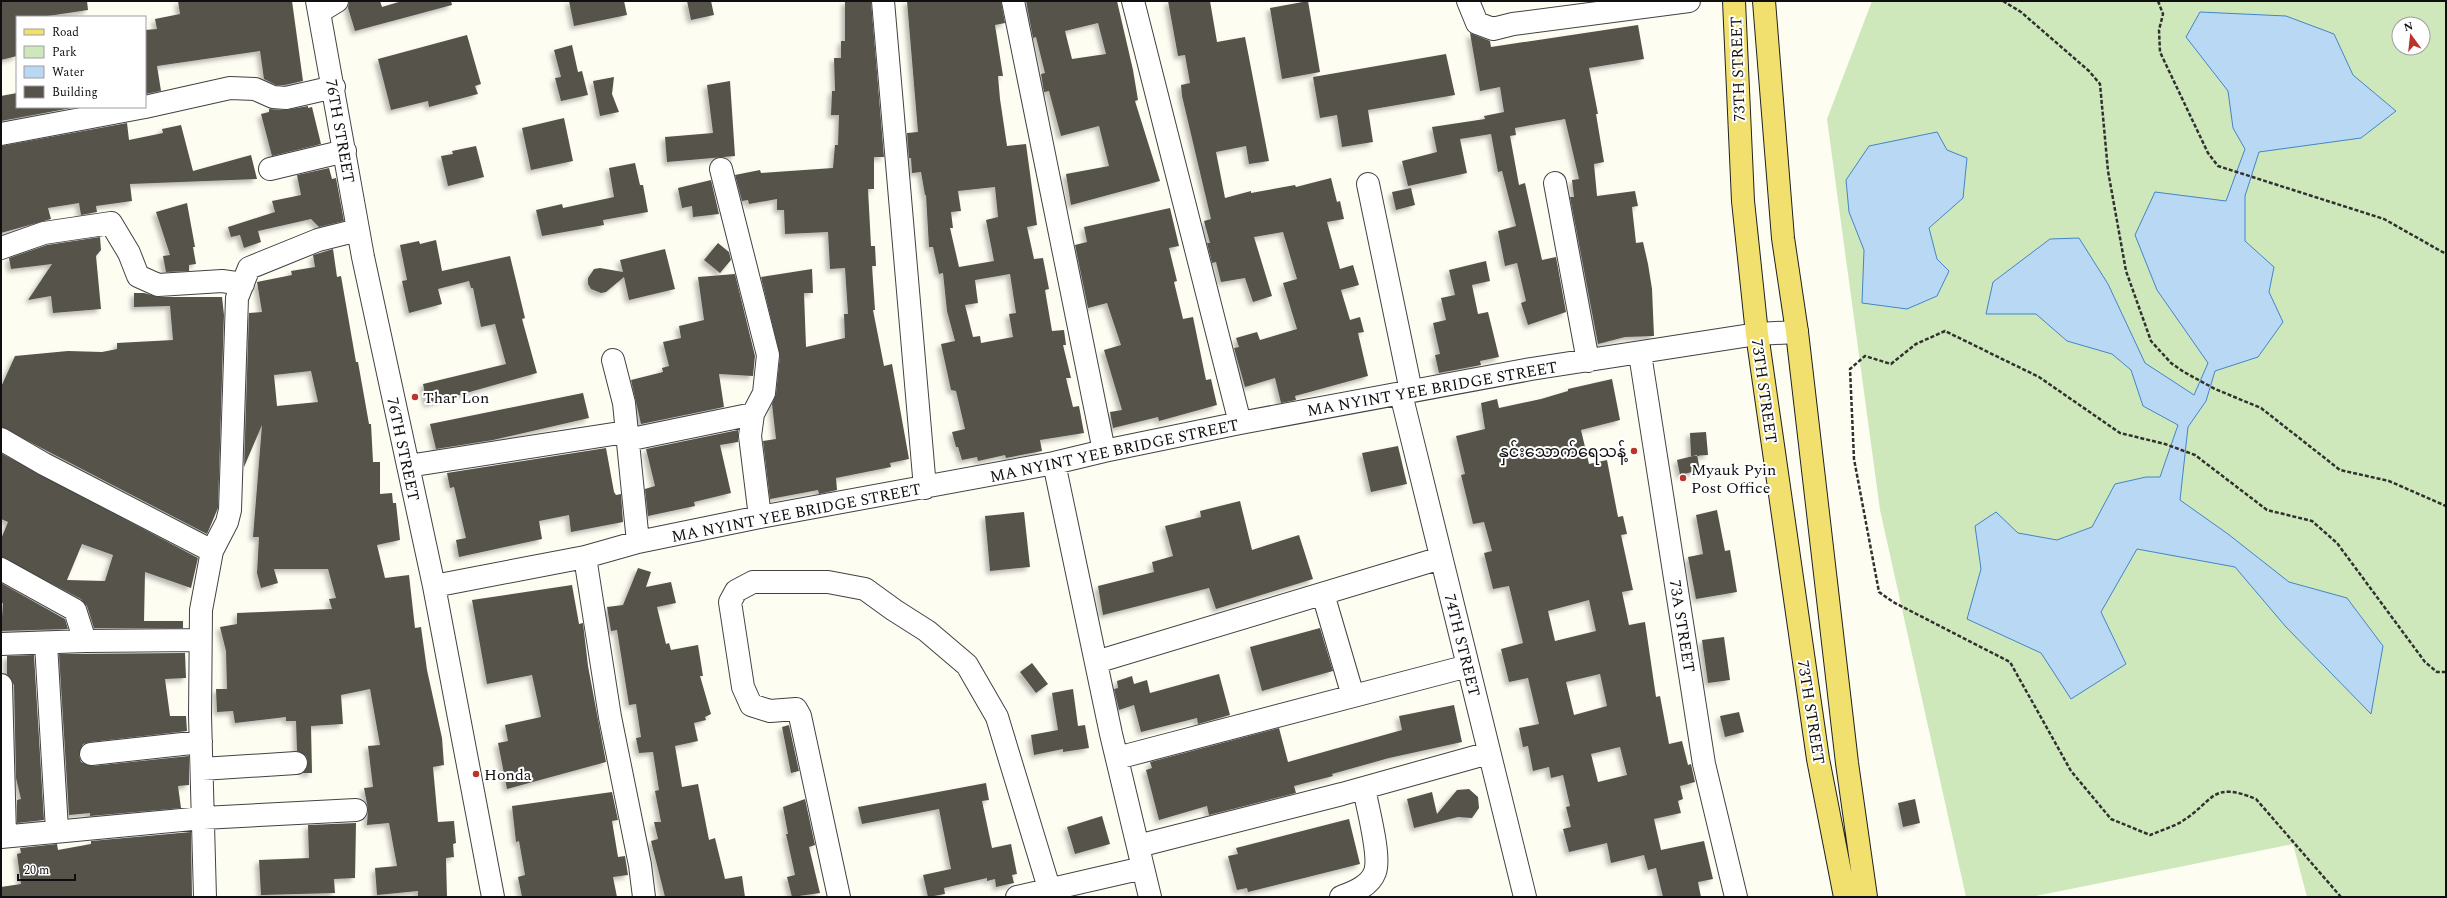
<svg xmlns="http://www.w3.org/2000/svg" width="2447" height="898" font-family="Spectral,'Noto Sans Myanmar',serif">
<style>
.green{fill:#cee8bc;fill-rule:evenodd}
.water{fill:#b9d8f4;stroke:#4385c8}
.building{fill:#57524c;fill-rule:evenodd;filter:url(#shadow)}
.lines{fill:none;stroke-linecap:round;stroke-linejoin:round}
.minor-casing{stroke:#424242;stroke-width:24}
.major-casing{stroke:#202020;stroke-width:24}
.path{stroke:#313131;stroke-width:2.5;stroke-dasharray:4 2;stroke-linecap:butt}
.minor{stroke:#fff;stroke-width:22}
.major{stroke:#f2e06e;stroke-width:22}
.poi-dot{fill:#ba342c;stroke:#fff;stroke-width:1.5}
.labels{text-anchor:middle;stroke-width:4;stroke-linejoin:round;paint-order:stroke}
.street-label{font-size:16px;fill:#0f0f0f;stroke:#fff}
.poi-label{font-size:16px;fill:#0f0f0f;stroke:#fff;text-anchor:start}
</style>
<defs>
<filter id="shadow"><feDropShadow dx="-3.5" dy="3.5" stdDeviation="2" flood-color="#0004"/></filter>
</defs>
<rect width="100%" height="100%" fill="#fefdf2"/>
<path class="green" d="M 1872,1 L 2446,1 L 2446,897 L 2307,897 L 2293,844 L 2031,897 L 1966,897 L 1880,510 L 1827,119 ZM 2399,24 L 2423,24 L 2423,48 L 2399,48 Z"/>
<path class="water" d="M 2200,12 L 2286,16 L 2334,34 L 2353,75 L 2396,111 L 2361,138 L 2259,152 L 2245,196 L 2245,241 L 2274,267 L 2269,292 L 2283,322 L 2258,357 L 2215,371 L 2206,401 L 2188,427 L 2180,500 L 2228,534 L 2289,582 L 2347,598 L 2383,646 L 2371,714 L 2286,627 L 2235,567 L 2137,549 L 2101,612 L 2126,664 L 2071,699 L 2041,653 L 1967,619 L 1981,569 L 1975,526 L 1996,512 L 2018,533 L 2057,540 L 2092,527 L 2115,484 L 2146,477 L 2160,477 L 2178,425 L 2143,406 L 2131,370 L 2112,354 L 2067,341 L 2036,314 L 1986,314 L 1993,282 L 2050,239 L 2079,238 L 2108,284 L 2145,363 L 2194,395 L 2208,363 L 2157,290 L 2135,235 L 2155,192 L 2226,201 L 2245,149 L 2233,128 L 2228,91 L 2186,37 Z
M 1937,132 L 1947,150 L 1967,158 L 1963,198 L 1929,228 L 1937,259 L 1949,271 L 1937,296 L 1907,309 L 1862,303 L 1864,250 L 1849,212 L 1846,180 L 1869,146 Z"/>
<path class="building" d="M 1,1 L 87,1 L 88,10 L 41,17 L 17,17 L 17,56 L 1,60 Z
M 178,1 L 292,1 L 303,81 L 285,85 L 276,85 L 264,79 L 260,51 L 157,66 L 161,91 L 145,94 L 145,30 L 157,29 L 155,19 L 180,14 Z
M 349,1 L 380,1 L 382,7 L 402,1 L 451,1 L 452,5 L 355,31 L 348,8 Z
M 569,1 L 624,1 L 627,15 L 574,26 Z
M 687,1 L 711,1 L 714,15 L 691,20 Z
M 845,1 L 871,1 L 884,157 L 874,157 L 874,189 L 868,189 L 871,246 L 875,246 L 876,266 L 872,266 L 875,310 L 873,310 L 884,366 L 892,364 L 909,459 L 890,463 L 891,467 L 836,478 L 837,490 L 819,494 L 818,490 L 770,499 L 763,441 L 776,439 L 772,404 L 776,394 L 780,356 L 761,277 L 812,269 L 813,293 L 804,293 L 806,347 L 845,338 L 844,314 L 848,314 L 845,268 L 830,269 L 828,232 L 785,234 L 784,210 L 777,210 L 777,199 L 749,204 L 748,200 L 742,201 L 735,175 L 760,170 L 761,173 L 833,168 L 835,145 L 838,145 L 839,115 L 831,115 L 832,91 L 835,91 L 834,58 L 841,58 L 841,41 L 845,41 Z
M 907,1 L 1001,1 L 1005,23 L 995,25 L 1003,76 L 998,76 L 1000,99 L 1007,146 L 1026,144 L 1037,225 L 1027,227 L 1034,259 L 1043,258 L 1049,289 L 1045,290 L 1052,331 L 1064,330 L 1066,345 L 1063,345 L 1071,378 L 1066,378 L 1073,407 L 1079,406 L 1084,433 L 1040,440 L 1042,451 L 1006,458 L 1005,455 L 978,461 L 977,457 L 962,460 L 958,447 L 956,447 L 952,432 L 965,429 L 956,391 L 951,390 L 941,344 L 955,341 L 947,311 L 943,273 L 939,274 L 933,247 L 929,247 L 926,195 L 925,195 L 921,172 L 912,173 L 911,158 L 909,158 L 907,133 L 918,132 ZM 995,187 L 998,217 L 986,220 L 994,261 L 959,267 L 950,228 L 953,228 L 951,212 L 961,211 L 958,191 ZM 1010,274 L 1016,313 L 1009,314 L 1013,337 L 981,343 L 980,336 L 973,337 L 965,305 L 978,303 L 975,280 Z
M 1026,1 L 1117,1 L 1133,70 L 1138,100 L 1135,101 L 1160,181 L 1071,205 L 1066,174 L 1109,166 L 1099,126 L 1061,136 L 1049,91 L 1044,92 L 1041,74 L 1045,73 L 1036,37 L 1033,38 ZM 1098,23 L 1106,54 L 1072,59 L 1065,31 Z
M 1168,1 L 1210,1 L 1217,42 L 1245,37 L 1269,161 L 1249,164 L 1246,146 L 1216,152 L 1225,198 L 1251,191 L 1251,193 L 1295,185 L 1296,187 L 1331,178 L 1337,202 L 1340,201 L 1344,219 L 1327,222 L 1340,269 L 1353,265 L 1359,285 L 1341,290 L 1350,320 L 1360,317 L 1364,332 L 1358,333 L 1368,376 L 1295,396 L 1296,400 L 1281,403 L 1275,378 L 1245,387 L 1234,348 L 1239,347 L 1236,338 L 1257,332 L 1260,340 L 1297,329 L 1283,283 L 1297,279 L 1283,232 L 1254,237 L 1272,296 L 1253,302 L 1245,278 L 1221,282 L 1216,262 L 1212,263 L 1207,243 L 1210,243 L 1204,221 L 1211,219 L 1182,96 L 1181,85 L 1190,83 L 1185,55 L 1178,56 Z
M 1308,1 L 1320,72 L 1282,79 L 1270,8 Z
M 1638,25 L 1644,59 L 1589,68 L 1598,114 L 1596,114 L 1604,162 L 1594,164 L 1597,196 L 1635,191 L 1638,206 L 1632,207 L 1636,243 L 1643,242 L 1648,264 L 1652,289 L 1654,336 L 1625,337 L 1598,344 L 1570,197 L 1574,197 L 1572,180 L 1579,179 L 1565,119 L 1515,128 L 1516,135 L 1510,136 L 1519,185 L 1525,183 L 1542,260 L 1556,257 L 1566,312 L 1528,325 L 1521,303 L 1526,301 L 1517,263 L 1505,266 L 1498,231 L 1516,226 L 1502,171 L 1498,172 L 1491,134 L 1460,139 L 1467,173 L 1408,186 L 1402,161 L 1437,152 L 1432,127 L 1485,119 L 1484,116 L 1504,112 L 1500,87 L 1480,91 L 1470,33 L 1490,41 L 1491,47 Z
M 467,35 L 481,84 L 475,86 L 478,94 L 429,107 L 428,101 L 391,110 L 378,59 Z
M 572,45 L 578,72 L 582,71 L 588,95 L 561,101 L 555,78 L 561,77 L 554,50 Z
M 1446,54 L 1455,95 L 1368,110 L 1373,142 L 1342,147 L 1337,115 L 1320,118 L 1313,77 Z
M 614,77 L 612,94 L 619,112 L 600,116 L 593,81 Z
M 730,81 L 735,156 L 667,162 L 665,137 L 713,133 L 707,85 Z
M 17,93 L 17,107 L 77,107 L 1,121 L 1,96 Z
M 308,106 L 308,108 L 312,107 L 321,144 L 272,156 L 261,114 L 269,112 L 269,109 L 285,110 Z
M 564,118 L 573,161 L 531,170 L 522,128 Z
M 127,123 L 129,140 L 163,133 L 162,129 L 181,125 L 193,171 L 251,155 L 257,179 L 130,184 L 132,201 L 96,206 L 97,212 L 81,215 L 79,203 L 48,208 L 51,219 L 1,233 L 1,146 Z
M 476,146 L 484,177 L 448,186 L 441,156 L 453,154 L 452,151 Z
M 635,163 L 640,185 L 643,185 L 648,212 L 603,220 L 604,225 L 542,236 L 536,210 L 562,204 L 563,208 L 614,197 L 609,168 Z
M 329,168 L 332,179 L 336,178 L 344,221 L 319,227 L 311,219 L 258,231 L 261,242 L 244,248 L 240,235 L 231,237 L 228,227 L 275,212 L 272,201 L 301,195 L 297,175 Z
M 711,180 L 719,214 L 693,217 L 692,206 L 682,208 L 678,188 Z
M 1411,188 L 1415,205 L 1396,210 L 1392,192 Z
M 187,203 L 195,247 L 193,247 L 196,264 L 189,265 L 189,271 L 166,272 L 163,256 L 170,255 L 156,212 Z
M 1170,208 L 1179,246 L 1169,248 L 1177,281 L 1174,282 L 1183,319 L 1193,317 L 1206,380 L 1211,379 L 1217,405 L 1159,421 L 1158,417 L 1113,428 L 1110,412 L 1122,410 L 1104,350 L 1121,345 L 1107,303 L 1088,308 L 1075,245 L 1087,242 L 1084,227 Z
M 100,237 L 101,250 L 96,256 L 101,309 L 53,313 L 51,296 L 28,300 L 52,264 L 11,269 L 9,258 L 47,245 Z
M 436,240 L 442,271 L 510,256 L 525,318 L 522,319 L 537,373 L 427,404 L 423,384 L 506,364 L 495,324 L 481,327 L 473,288 L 471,288 L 469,281 L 438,289 L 442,304 L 409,313 L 402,281 L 407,280 L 400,245 L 419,241 L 420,244 Z
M 718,243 L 729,252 L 731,260 L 720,273 L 704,260 Z
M 333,249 L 337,277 L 341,276 L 356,362 L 358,362 L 369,424 L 371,424 L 373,462 L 380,462 L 380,494 L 392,493 L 393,503 L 396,503 L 400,540 L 377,545 L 385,578 L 409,575 L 415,628 L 421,627 L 427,670 L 442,738 L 444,765 L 433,767 L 438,822 L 454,821 L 456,843 L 453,844 L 454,857 L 446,858 L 447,897 L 418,897 L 418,891 L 377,895 L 375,868 L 397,866 L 389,823 L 367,825 L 368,809 L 364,788 L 373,787 L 368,746 L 380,745 L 370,689 L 341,695 L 343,724 L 311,726 L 312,773 L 303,773 L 308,762 L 306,756 L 297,751 L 296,721 L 286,721 L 286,717 L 235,723 L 233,711 L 217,712 L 216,689 L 227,689 L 226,651 L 220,627 L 237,624 L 237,613 L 332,609 L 329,599 L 336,598 L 328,569 L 274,569 L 278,583 L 261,588 L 257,573 L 259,537 L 253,537 L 262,425 L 244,467 L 249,313 L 262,312 L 257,282 L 292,275 L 291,271 L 315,267 L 313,255 ZM 311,371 L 318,402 L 277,406 L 274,375 Z
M 665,249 L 675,289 L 629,300 L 624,277 L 606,292 L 601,293 L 591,289 L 588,284 L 588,278 L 594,269 L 600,268 L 623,272 L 620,260 Z
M 1486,261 L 1490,281 L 1472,285 L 1478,314 L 1488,312 L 1499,357 L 1480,361 L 1481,365 L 1439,373 L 1435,355 L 1440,354 L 1433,323 L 1446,320 L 1441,298 L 1455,295 L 1449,270 Z
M 735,274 L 755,356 L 753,376 L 719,374 L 724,407 L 641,424 L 631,380 L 663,372 L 662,368 L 669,366 L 663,342 L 681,338 L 679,326 L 704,320 L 698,277 Z
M 134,293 L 144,293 L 159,297 L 222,297 L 224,315 L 218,508 L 207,534 L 1,427 L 1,387 L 15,356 L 68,351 L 102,352 L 117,349 L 117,343 L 173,340 L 170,306 L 134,307 Z
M 1612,379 L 1620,420 L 1581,430 L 1589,464 L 1607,460 L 1618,517 L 1623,516 L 1627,534 L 1621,535 L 1633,590 L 1622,592 L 1629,625 L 1645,622 L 1656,697 L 1660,696 L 1669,744 L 1682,741 L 1688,765 L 1691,764 L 1695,782 L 1680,786 L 1683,799 L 1678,801 L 1681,813 L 1654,819 L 1661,850 L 1704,841 L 1713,879 L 1698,882 L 1701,897 L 1663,897 L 1656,868 L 1648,870 L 1644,855 L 1611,863 L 1607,843 L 1569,852 L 1563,829 L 1571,827 L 1566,807 L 1570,806 L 1563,775 L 1551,778 L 1549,767 L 1533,771 L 1528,746 L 1523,747 L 1519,728 L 1539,724 L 1528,678 L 1509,682 L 1501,649 L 1523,643 L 1509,586 L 1493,589 L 1484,553 L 1492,551 L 1484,522 L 1473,524 L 1461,475 L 1465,474 L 1456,436 L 1485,429 L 1481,403 L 1497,399 L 1499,408 L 1541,399 L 1568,391 L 1568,389 ZM 1589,600 L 1596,631 L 1555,641 L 1548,611 ZM 1600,674 L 1607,706 L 1574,715 L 1566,682 ZM 1620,747 L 1627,775 L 1598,782 L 1591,754 Z
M 583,393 L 589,418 L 493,440 L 436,449 L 430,424 Z
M 738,430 L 738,442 L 720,445 L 731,493 L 694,502 L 695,506 L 648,516 L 645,489 L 655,486 L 646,449 Z
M 1706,432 L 1708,455 L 1691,456 L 1690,433 Z
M 1398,446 L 1407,484 L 1371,492 L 1362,453 Z
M 606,448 L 614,492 L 616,495 L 621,494 L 623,522 L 571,532 L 569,515 L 539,521 L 542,539 L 459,557 L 456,540 L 466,538 L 454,487 L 450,488 L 447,473 Z
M 1,453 L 198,558 L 191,588 L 145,572 L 144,621 L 183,621 L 183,628 L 94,628 L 87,606 L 81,599 L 1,557 L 1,539 L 8,522 L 1,519 ZM 82,544 L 113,555 L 105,581 L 67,580 Z
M 1697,455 L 1700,470 L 1680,475 L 1677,460 Z
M 1240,501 L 1252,550 L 1299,535 L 1313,579 L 1216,609 L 1209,588 L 1103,615 L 1098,586 L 1154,572 L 1152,562 L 1173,556 L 1165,526 L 1201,517 L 1200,511 Z
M 1717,510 L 1725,551 L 1730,550 L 1737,592 L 1696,599 L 1688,557 L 1703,554 L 1696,515 Z
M 1024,512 L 1030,567 L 990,571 L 985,516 Z
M 638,568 L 651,572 L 646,587 L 671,582 L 676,603 L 657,607 L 666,644 L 669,643 L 671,650 L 698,645 L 703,676 L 700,676 L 711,714 L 705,717 L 706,720 L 694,723 L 698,741 L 675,746 L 682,787 L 698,784 L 709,840 L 715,838 L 725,879 L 742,876 L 745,897 L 665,897 L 651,841 L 658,839 L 654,822 L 661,822 L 655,791 L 659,790 L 653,752 L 639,753 L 636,738 L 641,737 L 636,704 L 629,705 L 617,630 L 611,631 L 607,607 L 623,605 Z
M 1,583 L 65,619 L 68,629 L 1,631 L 3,603 L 1,603 Z
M 572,585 L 579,624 L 583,623 L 588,666 L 606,762 L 507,789 L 498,743 L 508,741 L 505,725 L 541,717 L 532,675 L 487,684 L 472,600 Z
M 1320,628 L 1333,671 L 1262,691 L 1250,647 Z
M 1724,637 L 1730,680 L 1708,683 L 1702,640 Z
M 185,653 L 186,678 L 165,679 L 170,716 L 186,716 L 187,731 L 90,742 L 83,744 L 79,755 L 81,762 L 92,766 L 189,756 L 189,785 L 178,786 L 181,808 L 90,816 L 90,813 L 69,815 L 59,654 Z
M 34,655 L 44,820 L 17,823 L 17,800 L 21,799 L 16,778 L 14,685 L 7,674 L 7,656 Z
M 1032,663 L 1048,684 L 1036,693 L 1020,672 Z
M 1219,674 L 1230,715 L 1198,724 L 1197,718 L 1141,732 L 1134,705 L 1119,710 L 1114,689 L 1118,688 L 1117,681 L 1132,676 L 1134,684 L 1147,680 L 1150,693 Z
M 1073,689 L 1078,726 L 1085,725 L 1089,748 L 1063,752 L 1063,749 L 1034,755 L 1031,735 L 1058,730 L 1052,693 Z
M 1454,705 L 1462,742 L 1389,758 L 1332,774 L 1333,776 L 1294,786 L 1296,793 L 1209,815 L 1207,806 L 1159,820 L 1146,770 L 1152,768 L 1150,762 L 1279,728 L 1288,762 L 1402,730 L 1399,716 Z
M 1739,712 L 1744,732 L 1725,737 L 1720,716 Z
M 789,725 L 799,771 L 791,773 L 782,727 Z
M 986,783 L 989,800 L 982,801 L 992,848 L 1011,844 L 1017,874 L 1012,875 L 1014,883 L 996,887 L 995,879 L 987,881 L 987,878 L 944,888 L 945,894 L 928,897 L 923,875 L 951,869 L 939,809 L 862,824 L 858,807 Z
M 1469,789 L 1478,797 L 1479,808 L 1472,818 L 1458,817 L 1414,828 L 1407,799 L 1432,792 L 1437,814 L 1457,790 Z
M 612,792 L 618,820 L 612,821 L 618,857 L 625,856 L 628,875 L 613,877 L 617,897 L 522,897 L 518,877 L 525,875 L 519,841 L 516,842 L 512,806 Z
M 805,799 L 815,845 L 809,847 L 820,893 L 792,897 L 787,877 L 795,875 L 786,834 L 788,834 L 783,807 Z
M 1915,799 L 1920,823 L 1903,827 L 1898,803 Z
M 1102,816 L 1110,844 L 1075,854 L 1067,827 Z
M 1349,819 L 1360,864 L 1248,892 L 1247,888 L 1237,890 L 1228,856 L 1238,854 L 1236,848 Z
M 356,823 L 355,878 L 334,879 L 335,893 L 261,895 L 259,860 L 309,858 L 308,825 Z
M 191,832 L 192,897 L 1,897 L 1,887 L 21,884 L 17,854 L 21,853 L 20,848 L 57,844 L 58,850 L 91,844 L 91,841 Z"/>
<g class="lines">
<g class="minor-casing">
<path id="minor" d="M 317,1 L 363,257 L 434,586 L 493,897
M 883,1 L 925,488
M 1013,1 L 1104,451
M 1133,1 L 1240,423
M 1468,1 L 1477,23 L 1493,29 L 1513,24 L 1689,1
M 319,12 L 337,1
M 145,107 L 230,88 L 255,89 L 273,97 L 286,98 L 334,87
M 1,134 L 145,107
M 270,169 L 345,151
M 721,169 L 768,355 L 764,393 L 753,414 L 750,436 L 760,517
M 1555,183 L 1588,361
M 1368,184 L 1411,391
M 1,248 L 44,233 L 111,223 L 129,253 L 138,276 L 158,285 L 222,281 L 243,284
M 1640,354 L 1704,764 L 1736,897
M 613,360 L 624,403 L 638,542
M 1401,394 L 1525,897
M 1,439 L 44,464 L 212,551
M 627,440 L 753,414
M 1054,463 L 1111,734 L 1150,897
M 408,466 L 626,432
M 585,557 L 610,717 L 640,865 L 644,897
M 1,569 L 75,610 L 85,641 L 200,640
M 434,586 L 585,557 L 638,542 L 760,517 L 1054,463 L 1104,451 L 1240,423 L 1531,369 L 1757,334 L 1797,332
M 1323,594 L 1353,696
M 1,644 L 85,641
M 46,644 L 57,830
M 1096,662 L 1441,558
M 1,685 L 5,836
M 91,754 L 201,742
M 1117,758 L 1468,666
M 202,769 L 296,763
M 1,837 L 203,818 L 356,810
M 1138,846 L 1342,794 L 1489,753
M 205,897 L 200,715 L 201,610 L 212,551 L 227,522 L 230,510 L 237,298 L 249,268 L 318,240 L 358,230
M 839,897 L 800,716 L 796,709 L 770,711 L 751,705 L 743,687 L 730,602 L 736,591 L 753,582 L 828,582 L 865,589 L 894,610 L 927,631 L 967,665 L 997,717 L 1049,888
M 1017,897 L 1143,868
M 1341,897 C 1354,892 1370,886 1375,872 C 1381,856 1367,806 1364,788"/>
</g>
<g class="major-casing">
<path id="major" d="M 1734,1 L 1743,201 L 1757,334 L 1818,759 L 1845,897
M 1764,1 L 1783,238 L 1797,332 L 1847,763 L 1866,897"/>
</g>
<path class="path" d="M 2003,1 L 2021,12 L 2089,71 L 2100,84 L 2108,171 L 2126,271 L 2151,341 L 2171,363 L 2184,372 L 2215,389 L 2261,408 L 2340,470 L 2389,481 L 2446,506
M 2158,1 L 2163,14 L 2159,30 L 2160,52 L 2208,153 L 2218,166 L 2384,219 L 2446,254
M 2341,897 L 2256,799 C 2210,780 2214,802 2181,822 C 2172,827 2160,831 2150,835 L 2111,819 L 2071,771 L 2010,662 L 1893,602 L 1879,592 L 1854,459 L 1850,369 L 1865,356 L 1891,364 L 1916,344 L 1945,331 L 2039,377 L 2120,433 L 2165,444 L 2195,455 L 2267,510 L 2312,521 L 2337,543 L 2425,662 L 2437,672 L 2446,672"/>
<use href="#minor" class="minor"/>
<use href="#major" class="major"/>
</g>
<g class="poi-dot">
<circle cx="415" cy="397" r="4"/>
<circle cx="1634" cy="451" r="4"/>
<circle cx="1683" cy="478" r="4"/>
<circle cx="476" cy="774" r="4"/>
</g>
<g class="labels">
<g class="street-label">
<text transform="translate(1737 69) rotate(-92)" y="6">73TH STREET</text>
<text transform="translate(341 131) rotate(80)" y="6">76TH STREET</text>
<text transform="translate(1432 388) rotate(-10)" y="6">MA NYINT YEE BRIDGE STREET</text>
<text transform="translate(1765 391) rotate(82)" y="6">73TH STREET</text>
<text transform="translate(404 449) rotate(78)" y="6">76TH STREET</text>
<text transform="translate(1114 450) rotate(-12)" y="6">MA NYINT YEE BRIDGE STREET</text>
<text transform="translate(796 512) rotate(-11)" y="6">MA NYINT YEE BRIDGE STREET</text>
<text transform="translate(1683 626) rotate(81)" y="6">73A STREET</text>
<text transform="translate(1463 645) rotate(76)" y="6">74TH STREET</text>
<text transform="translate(1812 712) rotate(81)" y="6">73TH STREET</text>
</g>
<g class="poi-label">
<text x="423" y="403">Thar Lon</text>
<text x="1626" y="457" text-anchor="end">နှင်းသောက်ရေသန့်</text>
<text x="1691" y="475">Myauk Pyin<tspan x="1691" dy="18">Post Office</tspan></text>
<text x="484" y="780">Honda</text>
</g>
</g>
<rect width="2447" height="898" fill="none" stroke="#0f0f0f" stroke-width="4"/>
<rect x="16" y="16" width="130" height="92" fill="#ffffff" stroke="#9f9f9f"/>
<rect x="24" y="29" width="20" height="6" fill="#f2e06e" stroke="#9f9f9f"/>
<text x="52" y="36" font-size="12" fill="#0f0f0f">Road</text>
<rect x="24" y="46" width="20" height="12" fill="#cee8bc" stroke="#9f9f9f"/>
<text x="52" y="56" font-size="12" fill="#0f0f0f">Park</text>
<rect x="24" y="66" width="20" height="12" fill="#b9d8f4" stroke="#9f9f9f"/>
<text x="52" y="76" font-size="12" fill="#0f0f0f">Water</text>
<rect x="24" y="86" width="20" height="12" fill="#57524c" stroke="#9f9f9f"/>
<text x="52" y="96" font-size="12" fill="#0f0f0f">Building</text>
<g transform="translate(2411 36) rotate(345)"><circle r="19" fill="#ffffff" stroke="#9f9f9f"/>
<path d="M0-3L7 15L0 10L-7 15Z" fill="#ba342c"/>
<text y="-6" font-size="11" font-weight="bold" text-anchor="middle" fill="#0f0f0f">N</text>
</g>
<path d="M18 874v6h57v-6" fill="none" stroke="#0f0f0f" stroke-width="2"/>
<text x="24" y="874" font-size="12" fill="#0f0f0f" stroke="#ffffff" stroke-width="3" paint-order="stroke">20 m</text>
</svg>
